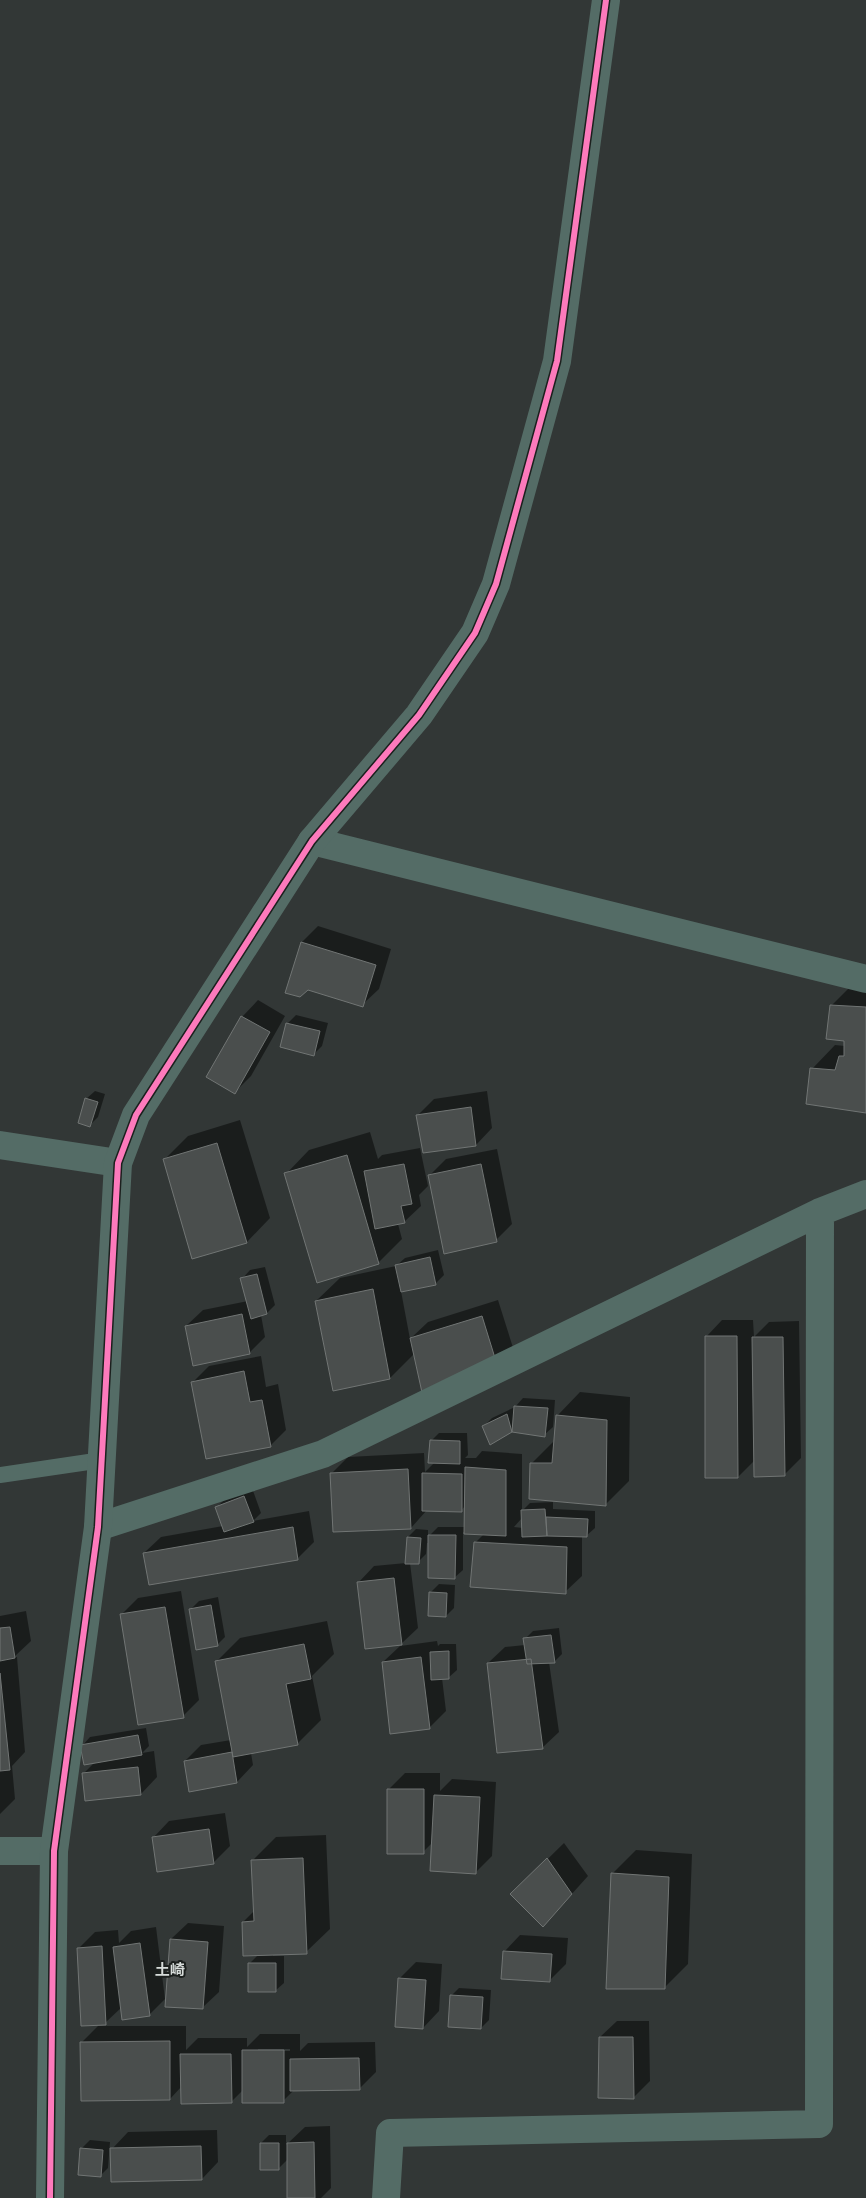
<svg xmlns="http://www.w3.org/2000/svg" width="866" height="2198" font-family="'Asap Condensed','Noto Sans JP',sans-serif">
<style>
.shadow{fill:#0007;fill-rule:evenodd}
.building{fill:#4a4e4d;stroke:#717574}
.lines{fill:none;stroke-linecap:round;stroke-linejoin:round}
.service{stroke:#546c66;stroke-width:16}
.minor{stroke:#546c66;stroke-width:28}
.tertiary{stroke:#546c66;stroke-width:28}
.cycleway-casing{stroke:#1c201e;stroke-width:9}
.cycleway{stroke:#fd7abc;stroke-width:6}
.labels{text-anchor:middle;stroke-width:4;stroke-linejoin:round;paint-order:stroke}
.quarter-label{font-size:15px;font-weight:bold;fill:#d7dcda;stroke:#1c201e}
</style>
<rect width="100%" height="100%" fill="#323736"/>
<path class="shadow" d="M 318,926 L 391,949 L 379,989 L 362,1005 L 307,988 L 287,992 L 302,942 Z
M 855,982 L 866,982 L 866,1112 L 812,1069 L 835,1045 L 845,1046 L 845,1040 L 831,1006 Z
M 258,1000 L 285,1016 L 251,1076 L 235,1092 L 242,1017 Z
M 296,1015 L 328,1023 L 322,1046 L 314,1054 L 282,1046 L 288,1023 Z
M 95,1091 L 105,1094 L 98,1117 L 90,1125 L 86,1099 Z
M 487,1091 L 492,1128 L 476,1145 L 417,1116 L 434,1099 Z
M 240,1120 L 270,1218 L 247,1242 L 164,1160 L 188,1136 Z
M 370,1132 L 378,1159 L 382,1155 L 420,1148 L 428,1186 L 419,1195 L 421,1206 L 404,1222 L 398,1224 L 402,1239 L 378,1263 L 286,1174 L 309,1150 Z
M 497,1149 L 512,1224 L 496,1240 L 430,1175 L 446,1159 Z
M 438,1250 L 444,1275 L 435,1284 L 401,1291 L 410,1339 L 428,1322 L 498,1300 L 515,1354 L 499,1370 L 415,1353 L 390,1378 L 316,1301 L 340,1278 L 396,1266 L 405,1258 Z
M 265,1267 L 275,1305 L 267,1313 L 261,1315 L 265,1337 L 249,1353 L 186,1326 L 203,1310 L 248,1301 L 242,1279 L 250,1270 Z
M 722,1320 L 753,1320 L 754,1337 L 769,1322 L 799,1321 L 801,1458 L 784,1475 L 755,1460 L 738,1477 L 706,1337 Z
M 261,1356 L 266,1387 L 278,1384 L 286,1430 L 270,1446 L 193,1382 L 209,1366 Z
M 580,1392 L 630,1397 L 629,1481 L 605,1505 L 532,1463 L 555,1440 L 557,1416 Z
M 523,1398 L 555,1400 L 553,1427 L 544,1435 L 512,1431 L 491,1443 L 484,1426 L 492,1418 L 515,1407 Z
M 439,1433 L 467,1433 L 468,1455 L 465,1458 L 476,1458 L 482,1451 L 522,1454 L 522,1511 L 530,1503 L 553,1502 L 553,1509 L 595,1511 L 595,1528 L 586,1536 L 582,1536 L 582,1576 L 565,1592 L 476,1542 L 484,1534 L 463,1532 L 463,1570 L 454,1578 L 429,1543 L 427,1543 L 426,1554 L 418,1562 L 410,1563 L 418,1628 L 401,1644 L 358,1583 L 374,1566 L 406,1563 L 408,1537 L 416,1529 L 428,1530 L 428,1537 L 438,1527 L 465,1527 L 465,1506 L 461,1511 L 427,1510 L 411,1528 L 332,1473 L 348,1457 L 424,1453 L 425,1472 L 435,1462 L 431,1441 ZM 522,1518 L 523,1528 L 514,1527 Z
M 252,1488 L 261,1513 L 253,1521 L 309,1511 L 314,1542 L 298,1558 L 150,1584 L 144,1553 L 161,1537 L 223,1526 L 217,1507 L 225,1499 Z
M 439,1584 L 455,1585 L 454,1608 L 446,1616 L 431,1592 Z
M 181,1591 L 199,1700 L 183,1716 L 122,1614 L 138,1598 Z
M 218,1597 L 225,1637 L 217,1645 L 191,1609 L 199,1601 Z
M 26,1611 L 31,1641 L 14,1657 L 17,1657 L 25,1752 L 12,1766 L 15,1799 L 0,1814 L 0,1616 Z
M 327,1621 L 334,1654 L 312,1676 L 321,1720 L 297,1744 L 251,1753 L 253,1765 L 237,1782 L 185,1761 L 201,1745 L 231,1740 L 216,1662 L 240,1638 Z
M 559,1628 L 562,1654 L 554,1662 L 549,1662 L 559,1732 L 542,1748 L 488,1663 L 505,1647 L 525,1645 L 525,1639 L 533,1631 Z
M 437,1641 L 438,1646 L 440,1644 L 456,1644 L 457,1670 L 448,1678 L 442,1678 L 446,1711 L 429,1728 L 383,1662 L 400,1646 Z
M 146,1728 L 149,1746 L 142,1753 L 154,1751 L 157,1777 L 141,1794 L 83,1774 L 95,1762 L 82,1746 L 90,1737 Z
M 405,1773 L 440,1773 L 440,1791 L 452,1779 L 496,1782 L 492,1856 L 476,1872 L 433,1842 L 423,1852 L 389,1789 Z
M 225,1813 L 230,1846 L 213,1863 L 153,1838 L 169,1821 Z
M 326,1835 L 330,1929 L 306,1952 L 273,1953 L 273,1956 L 284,1956 L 284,1983 L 275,1991 L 249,1964 L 259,1954 L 243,1922 L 254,1911 L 253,1860 L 276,1837 Z
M 564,1843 L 588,1876 L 543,1926 L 512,1894 Z
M 636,1850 L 692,1854 L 688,1964 L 664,1988 L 612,1874 Z
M 188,1923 L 224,1926 L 219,1992 L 202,2008 L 171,1939 Z
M 156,1927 L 165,1999 L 149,2015 L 122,2007 L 105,2023 L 79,1948 L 95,1932 L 118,1930 L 119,1943 L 131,1931 Z
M 520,1935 L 568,1938 L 566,1964 L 549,1981 L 504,1952 Z
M 416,1962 L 442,1964 L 439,2011 L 423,2028 L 399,1979 Z
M 459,1988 L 491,1990 L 489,2020 L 481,2028 L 451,1996 Z
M 617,2021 L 649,2021 L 650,2081 L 633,2098 L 600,2037 Z
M 98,2026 L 186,2026 L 186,2050 L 198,2038 L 247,2038 L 247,2047 L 260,2034 L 300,2034 L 300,2051 L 308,2043 L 375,2042 L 376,2072 L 359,2089 L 295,2089 L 283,2101 L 243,2090 L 231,2102 L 182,2086 L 170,2099 L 81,2043 ZM 258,2049 L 290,2049 L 290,2051 L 258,2051 Z
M 330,2126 L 331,2188 L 321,2198 L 289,2198 L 288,2159 L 278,2169 L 261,2143 L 269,2135 L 286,2135 L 286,2145 L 305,2127 Z
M 217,2130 L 218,2162 L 202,2179 L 112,2149 L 128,2132 Z
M 90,2140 L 110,2142 L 108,2168 L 100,2176 L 82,2148 Z"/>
<path class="building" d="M 301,942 L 376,965 L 363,1007 L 308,990 L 300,997 L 285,993 Z
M 830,1005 L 866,1007 L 866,1113 L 806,1104 L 810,1068 L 835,1070 L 839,1056 L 844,1056 L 844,1041 L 826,1039 Z
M 241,1016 L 270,1032 L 235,1094 L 206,1077 Z
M 286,1023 L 320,1031 L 314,1056 L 280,1047 Z
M 85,1098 L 98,1102 L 90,1127 L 78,1123 Z
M 471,1107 L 476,1146 L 423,1153 L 416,1115 Z
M 217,1143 L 247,1243 L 192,1259 L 163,1159 Z
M 347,1155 L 379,1264 L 317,1283 L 284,1173 Z
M 404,1164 L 412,1204 L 401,1206 L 405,1223 L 375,1229 L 364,1171 Z
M 481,1164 L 497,1242 L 444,1254 L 428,1175 Z
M 430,1257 L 436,1285 L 401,1292 L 395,1265 Z
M 257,1274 L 267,1314 L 251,1319 L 240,1278 Z
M 373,1289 L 390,1379 L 333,1391 L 315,1301 Z
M 242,1314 L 250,1354 L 193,1366 L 185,1326 Z
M 482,1316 L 499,1371 L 423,1397 L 410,1338 Z
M 705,1336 L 737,1336 L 738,1478 L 705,1478 Z
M 752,1337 L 783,1337 L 785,1476 L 754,1477 Z
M 244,1371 L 250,1402 L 262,1400 L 271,1447 L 206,1459 L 191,1382 Z
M 514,1406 L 548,1408 L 545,1437 L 512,1432 Z
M 507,1414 L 512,1432 L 490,1445 L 482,1426 Z
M 556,1415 L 607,1420 L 606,1506 L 529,1499 L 530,1463 L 552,1463 Z
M 430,1440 L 460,1441 L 460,1464 L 428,1463 Z
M 465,1467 L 506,1470 L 506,1536 L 464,1534 Z
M 408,1469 L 411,1529 L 333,1532 L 330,1473 Z
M 422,1473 L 462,1474 L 462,1512 L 422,1511 Z
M 244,1496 L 254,1522 L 224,1532 L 215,1507 Z
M 545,1509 L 547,1536 L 522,1537 L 521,1510 Z
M 546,1517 L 588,1519 L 587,1537 L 547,1536 Z
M 293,1527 L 298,1560 L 149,1585 L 143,1553 Z
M 428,1535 L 456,1535 L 455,1579 L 428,1578 Z
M 407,1537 L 421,1538 L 419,1564 L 405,1564 Z
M 474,1542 L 567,1547 L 566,1594 L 470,1587 Z
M 394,1578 L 402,1645 L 365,1649 L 357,1582 Z
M 429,1592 L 447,1593 L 446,1617 L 428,1616 Z
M 211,1605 L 218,1646 L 196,1650 L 189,1609 Z
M 165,1607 L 184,1718 L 138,1725 L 120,1614 Z
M 10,1627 L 15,1658 L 0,1661 L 0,1628 Z
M 551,1635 L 555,1663 L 527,1664 L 523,1638 Z
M 304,1644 L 311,1679 L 286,1684 L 298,1745 L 233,1757 L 215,1661 Z
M 449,1651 L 449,1679 L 431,1680 L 430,1652 Z
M 421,1657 L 430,1729 L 390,1734 L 382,1662 Z
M 531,1659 L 543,1749 L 497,1753 L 487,1663 Z
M 0,1673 L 10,1770 L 0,1771 Z
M 138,1735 L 142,1755 L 84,1765 L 80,1745 Z
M 232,1752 L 237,1783 L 189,1792 L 184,1761 Z
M 138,1767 L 141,1795 L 85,1801 L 82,1773 Z
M 387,1789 L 424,1789 L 424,1854 L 387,1854 Z
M 434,1795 L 480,1797 L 476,1874 L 430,1871 Z
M 209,1829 L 214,1864 L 157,1872 L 152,1837 Z
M 303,1858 L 307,1954 L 243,1956 L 242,1922 L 254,1921 L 251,1860 Z
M 547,1858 L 572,1894 L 543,1927 L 510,1894 Z
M 611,1873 L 669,1877 L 665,1989 L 606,1989 Z
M 170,1939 L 208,1942 L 203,2009 L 165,2007 Z
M 140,1943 L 150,2016 L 122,2020 L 113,1947 Z
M 102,1946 L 106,2025 L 81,2026 L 77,1948 Z
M 503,1951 L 552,1954 L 550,1982 L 501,1979 Z
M 248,1963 L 276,1963 L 276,1992 L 248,1992 Z
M 398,1978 L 426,1980 L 423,2029 L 395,2027 Z
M 450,1995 L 483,1997 L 481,2029 L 448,2027 Z
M 599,2037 L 633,2037 L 634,2099 L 598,2098 Z
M 170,2041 L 170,2100 L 81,2101 L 80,2042 Z
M 242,2050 L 284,2050 L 284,2103 L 242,2103 Z
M 180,2054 L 231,2054 L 232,2103 L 181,2104 Z
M 359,2058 L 360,2090 L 290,2091 L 290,2059 Z
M 314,2142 L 315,2198 L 287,2198 L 287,2143 Z
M 260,2143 L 279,2143 L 279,2170 L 260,2170 Z
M 201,2146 L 202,2180 L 111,2182 L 110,2148 Z
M 80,2148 L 103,2150 L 101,2177 L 78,2175 Z"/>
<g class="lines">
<path class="service" d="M 0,1475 L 102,1460"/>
<path class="minor" d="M 312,841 L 866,979
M 0,1145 L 118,1163
M 98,1527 L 323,1454 L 820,1212 L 866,1194
M 0,1851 L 54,1851
M 386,2198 L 390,2133 L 819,2124 L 820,1212"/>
<path class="tertiary" d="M 50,2198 L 54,1851 L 98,1527 L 118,1163 L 136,1115 L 312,841 L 419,715 L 475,633 L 496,584 L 557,361 L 606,0"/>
<g class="cycleway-casing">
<path id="cycleway" d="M 50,2198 L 54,1851 L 98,1527 L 118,1163 L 136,1115 L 312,841 L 419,715 L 475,633 L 496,584 L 557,361 L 606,0"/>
</g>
<use href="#cycleway" class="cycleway"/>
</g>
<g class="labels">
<g class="quarter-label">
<text x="170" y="1975">土崎</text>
</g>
</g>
</svg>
